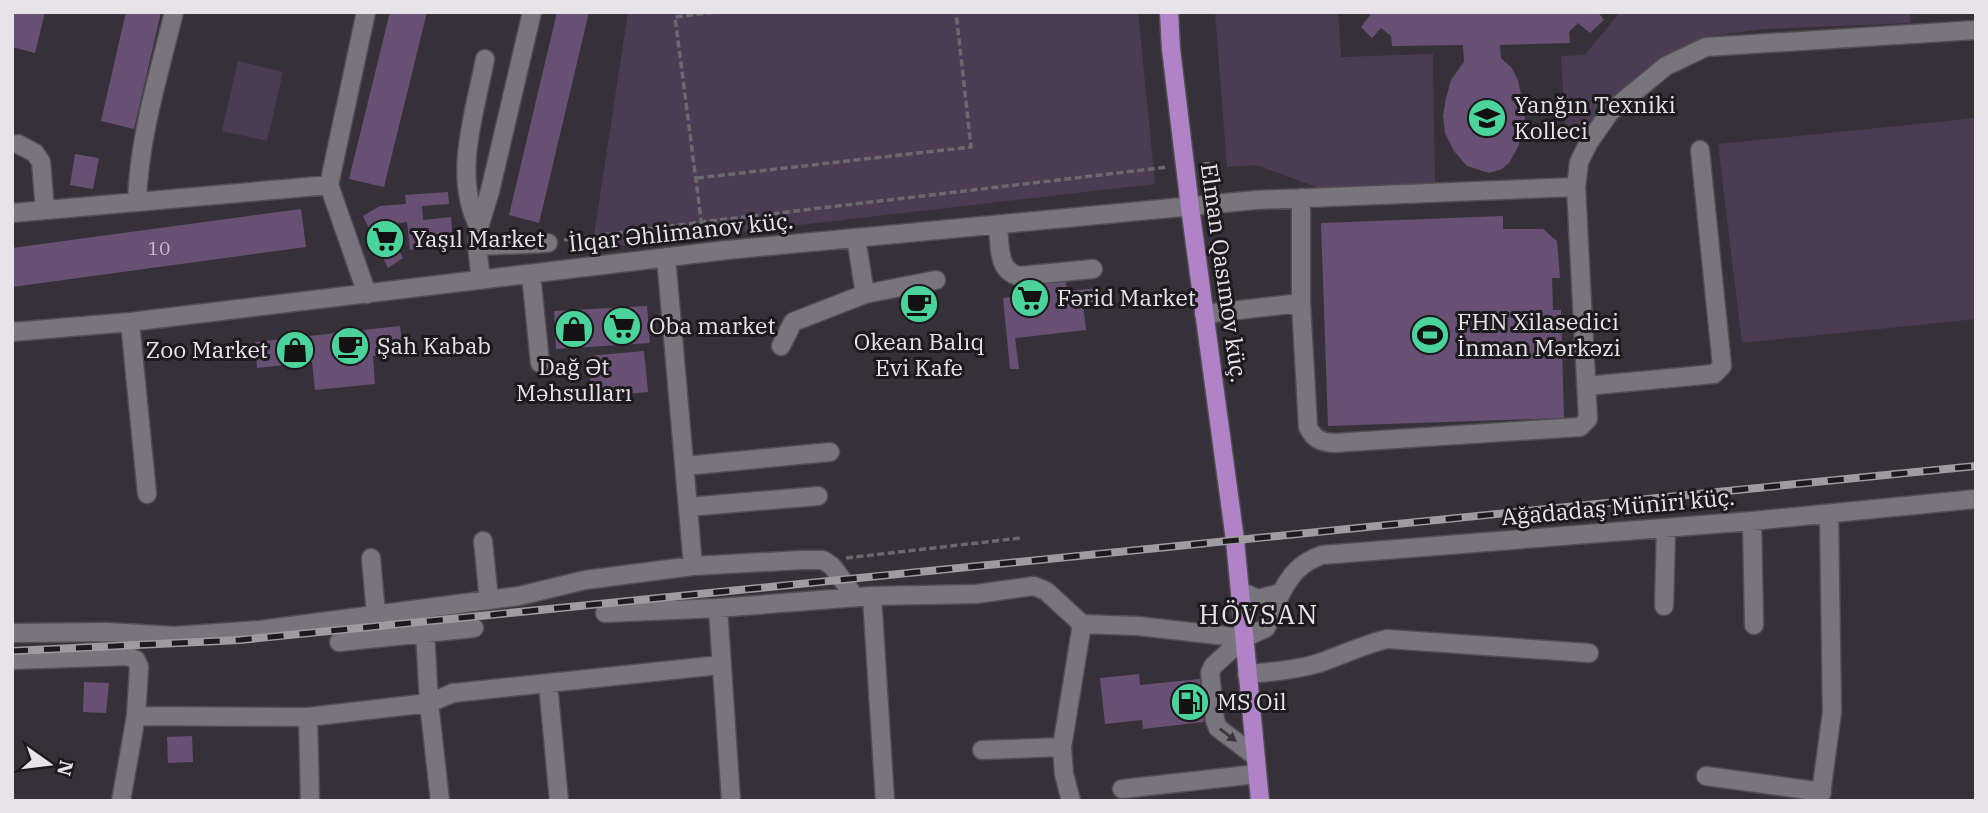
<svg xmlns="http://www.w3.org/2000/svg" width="1988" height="813" font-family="'IBM Plex Serif',serif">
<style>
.green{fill:#4b3c54}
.building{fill:#685075}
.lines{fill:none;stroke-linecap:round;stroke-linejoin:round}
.minor-casing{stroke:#514e53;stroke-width:21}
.major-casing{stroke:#514e53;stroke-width:21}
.path{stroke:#6c686e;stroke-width:3.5;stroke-dasharray:7 3.5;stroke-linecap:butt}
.minor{stroke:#79757c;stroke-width:18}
.major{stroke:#b083c9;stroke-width:18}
.rail-casing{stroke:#9f9ca1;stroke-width:8}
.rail{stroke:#1c1a1d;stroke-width:5;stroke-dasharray:16;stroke-linecap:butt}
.oneway{fill:#38353a}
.labels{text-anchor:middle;stroke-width:6;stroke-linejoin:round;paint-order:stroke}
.number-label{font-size:19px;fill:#c6bfcb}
.poi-label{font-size:23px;fill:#e6e4e8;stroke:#1c1a1d;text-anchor:start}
.street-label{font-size:23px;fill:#e6e4e8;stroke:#1c1a1d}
.quarter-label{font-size:26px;letter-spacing:2px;fill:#e6e4e8;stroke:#1c1a1d}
</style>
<rect width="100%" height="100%" fill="#363138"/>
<path class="green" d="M 628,12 L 1138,12 L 1155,184 L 592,249 Z
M 1215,12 L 1338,12 L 1341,57 L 1433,54 L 1435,185 L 1319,188 L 1256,165 L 1227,167 Z
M 1620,12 L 1910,12 L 1910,23 L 1764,29 L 1711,36 L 1684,46 L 1609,100 L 1580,137 L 1565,127 L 1561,56 L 1585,55 Z
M 238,61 L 283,72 L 267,141 L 222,131 Z
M 1976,118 L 1976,319 L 1742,343 L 1718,144 Z"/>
<path class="building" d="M 12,12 L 45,12 L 35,53 L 12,47 Z
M 126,12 L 161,12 L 134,129 L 101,121 Z
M 390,12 L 427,12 L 384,187 L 349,179 Z
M 557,12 L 589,12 L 539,223 L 509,215 Z
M 1368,12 L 1598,12 L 1604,20 L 1590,33 L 1578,23 L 1569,32 L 1570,43 L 1500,45 L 1501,58 L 1511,67 L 1518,80 L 1525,114 L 1524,129 L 1518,147 L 1509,163 L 1502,169 L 1489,173 L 1467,166 L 1454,151 L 1445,133 L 1443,116 L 1446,98 L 1451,80 L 1464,62 L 1463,45 L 1392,46 L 1391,36 L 1381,28 L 1372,38 L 1361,27 L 1370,15 Z
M 75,154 L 99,158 L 93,189 L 70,185 Z
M 448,192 L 449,204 L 422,206 L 423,220 L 451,217 L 453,245 L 410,250 L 407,222 L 386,225 L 403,258 L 388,268 L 363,216 L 380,206 L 406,204 L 405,195 Z
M 301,209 L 306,247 L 12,287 L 12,248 Z
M 1503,216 L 1503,229 L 1543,229 L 1557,241 L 1560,278 L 1552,278 L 1553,310 L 1561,310 L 1564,418 L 1328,426 L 1321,223 Z
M 1066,281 L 1067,291 L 1100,288 L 1102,302 L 1083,304 L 1086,330 L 1015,338 L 1019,369 L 1010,369 L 1003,298 L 1023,296 L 1021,286 Z
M 647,306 L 650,343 L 556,349 L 554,311 Z
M 400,326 L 403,353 L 373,356 L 375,384 L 315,390 L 312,362 L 257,368 L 255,342 Z
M 644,351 L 648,392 L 592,397 L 588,356 Z
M 1139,674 L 1140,685 L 1200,679 L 1204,722 L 1143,729 L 1142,720 L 1105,724 L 1100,678 Z
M 84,682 L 109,683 L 106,713 L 83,712 Z
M 192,736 L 193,762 L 168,763 L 167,737 Z"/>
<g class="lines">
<g class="minor-casing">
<path id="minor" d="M 18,144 L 35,153 L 41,162 L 45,210
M 329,185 L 366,12
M 1301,198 L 1301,303 L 1308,427 C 1314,439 1320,442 1334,443 L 1580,427 L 1588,419 L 1576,187
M 137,201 C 139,137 159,74 174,12
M 12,213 L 329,185 L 367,294
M 998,225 C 1000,245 997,271 1019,276 L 1093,269
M 479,227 C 452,176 475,113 485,59
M 856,238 L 865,294
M 477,246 L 548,243
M 666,257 L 693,566
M 531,274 L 540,363
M 481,280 L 477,246 L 479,227 L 490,191 L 532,12
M 1204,314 L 1301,303
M 130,322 L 147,494
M 12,332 L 130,322 L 727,250 L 1256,200 L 1576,187 L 1579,162 L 1589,142 L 1610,112 L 1666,66 L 1706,47 L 1976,30
M 781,346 L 793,322 L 865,294 L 936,280
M 1586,386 L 1714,374 L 1722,366 L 1700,150
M 685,466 L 830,452
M 688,507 L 818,496
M 1752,521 L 1754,625
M 483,541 L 489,600
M 371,558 L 376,614
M 1240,591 L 1258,599 L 1281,593 L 1266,628 L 1244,638 L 1213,666 L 1210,673 L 1215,720 L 1218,728 L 1255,756
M 1281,593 C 1292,573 1300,563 1322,555 L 1752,521 L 1976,499
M 872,596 L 885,801
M 1664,606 L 1666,528
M 718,608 L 731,801
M 605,613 L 718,608 L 872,596 L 976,594 L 1034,586 L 1046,591 L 1082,624 L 1138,626 L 1244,638
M 425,632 L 429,703 L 440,801
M 12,633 L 107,632 L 174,636 L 260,630 L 519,596 L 585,580 L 693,566 L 801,560 L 823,560 L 832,566 L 855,597
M 339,642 L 474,628
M 12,660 L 128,656 L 136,660 L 139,667 L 136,716 L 121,801
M 1247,674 C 1271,672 1296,670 1319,663 C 1342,655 1363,645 1387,639 L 1589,653
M 548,684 L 559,801
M 136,716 L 308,717 L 429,703 L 453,693 L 720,665
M 308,717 L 310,801
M 982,750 L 1062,747
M 1706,776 L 1822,792
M 1122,789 L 1257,774
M 1071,801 L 1064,774 L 1062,747 L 1082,624
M 1820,801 L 1832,712 L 1829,515"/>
</g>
<g class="major-casing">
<path id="major" d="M 1169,12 L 1171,49 L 1190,207 L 1235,540 L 1260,801"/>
</g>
<path class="path" d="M 1203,164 L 1219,163
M 697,178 L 971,147 L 956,12
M 703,235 L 675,17 L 716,12
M 564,240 L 702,222 L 1168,167
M 846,558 L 1021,538"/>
<use href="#minor" class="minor"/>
<use href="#major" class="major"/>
<g class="rail-casing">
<path id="rail" d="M 12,651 L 240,640 L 1976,466"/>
</g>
<use href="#rail" class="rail"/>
</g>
<defs><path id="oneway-solid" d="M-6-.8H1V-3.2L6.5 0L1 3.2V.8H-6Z" transform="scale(1.75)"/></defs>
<use class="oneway" href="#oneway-solid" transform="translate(1228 735) rotate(38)"/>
<defs>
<g id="university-disc" transform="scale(2.0125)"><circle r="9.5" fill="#4ad49c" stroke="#1c1a1d"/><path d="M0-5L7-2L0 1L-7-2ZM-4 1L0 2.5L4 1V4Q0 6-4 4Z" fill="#111"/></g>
<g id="supermarket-disc" transform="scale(2.0125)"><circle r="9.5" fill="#4ad49c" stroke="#1c1a1d"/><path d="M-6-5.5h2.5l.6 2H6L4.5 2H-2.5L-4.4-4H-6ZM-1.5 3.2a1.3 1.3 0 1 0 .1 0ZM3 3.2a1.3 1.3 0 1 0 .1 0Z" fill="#111"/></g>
<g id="cafe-disc" transform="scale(2.0125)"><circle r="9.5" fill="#4ad49c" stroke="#1c1a1d"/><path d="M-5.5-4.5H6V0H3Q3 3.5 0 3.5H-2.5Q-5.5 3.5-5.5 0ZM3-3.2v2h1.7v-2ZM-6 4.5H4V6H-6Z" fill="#111"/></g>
<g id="shop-disc" transform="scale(2.0125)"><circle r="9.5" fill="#4ad49c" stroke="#1c1a1d"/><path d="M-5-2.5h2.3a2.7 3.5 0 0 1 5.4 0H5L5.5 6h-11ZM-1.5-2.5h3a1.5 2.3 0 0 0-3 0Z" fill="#111"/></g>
<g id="stadium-disc" transform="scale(2.0125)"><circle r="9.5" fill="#4ad49c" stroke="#1c1a1d"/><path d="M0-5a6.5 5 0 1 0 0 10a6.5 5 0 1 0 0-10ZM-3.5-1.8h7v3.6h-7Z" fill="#111"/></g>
<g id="fuel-disc" transform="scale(2.0125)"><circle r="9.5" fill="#4ad49c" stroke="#1c1a1d"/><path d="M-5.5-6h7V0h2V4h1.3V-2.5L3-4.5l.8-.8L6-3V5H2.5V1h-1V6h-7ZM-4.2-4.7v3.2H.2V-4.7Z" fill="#111"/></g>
</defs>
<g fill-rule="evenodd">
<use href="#university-disc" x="1487" y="118"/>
<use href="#supermarket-disc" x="385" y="239"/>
<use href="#supermarket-disc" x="1030" y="298"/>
<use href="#cafe-disc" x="919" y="304"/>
<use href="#supermarket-disc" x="622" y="326"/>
<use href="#shop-disc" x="574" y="329"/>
<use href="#stadium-disc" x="1430" y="335"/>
<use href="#cafe-disc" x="350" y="346"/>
<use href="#shop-disc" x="295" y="350"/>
<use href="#fuel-disc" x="1190" y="702"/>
</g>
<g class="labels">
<g class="number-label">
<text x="159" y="255">10</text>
</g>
<g class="poi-label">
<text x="1514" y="113">Yanğın Texniki<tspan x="1514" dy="26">Kolleci</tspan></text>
<text x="412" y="247">Yaşıl Market</text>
<text x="1057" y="306">Fərid Market</text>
<text x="1457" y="330">FHN Xilasedici<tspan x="1457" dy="26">İnman Mərkəzi</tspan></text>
<text x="649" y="334">Oba market</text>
<text x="919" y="350" text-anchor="middle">Okean Balıq<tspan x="919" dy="26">Evi Kafe</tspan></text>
<text x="377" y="354">Şah Kabab</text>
<text x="268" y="358" text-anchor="end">Zoo Market</text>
<text x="574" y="375" text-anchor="middle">Dağ Ət<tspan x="574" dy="26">Məhsulları</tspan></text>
<text x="1217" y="710">MS Oil</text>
</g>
<g class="street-label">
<text transform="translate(681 232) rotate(-6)" y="8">İlqar Əhlimanov küç.</text>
<text transform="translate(1224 273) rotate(82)" y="8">Elman Qasımov küç.</text>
<text transform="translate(1618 507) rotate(-5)" y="8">Ağadadaş Müniri küç.</text>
</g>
<g class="quarter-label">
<text x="1259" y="624">HÖVSAN</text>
</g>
</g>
<rect width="1988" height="813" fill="none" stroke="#e6e4e8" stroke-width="28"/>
<g transform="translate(49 764) rotate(104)" stroke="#1c1a1d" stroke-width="5" paint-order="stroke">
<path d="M0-5L12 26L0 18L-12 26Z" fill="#e6e4e8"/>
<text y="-10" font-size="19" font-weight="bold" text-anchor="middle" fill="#e6e4e8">N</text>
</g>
</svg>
